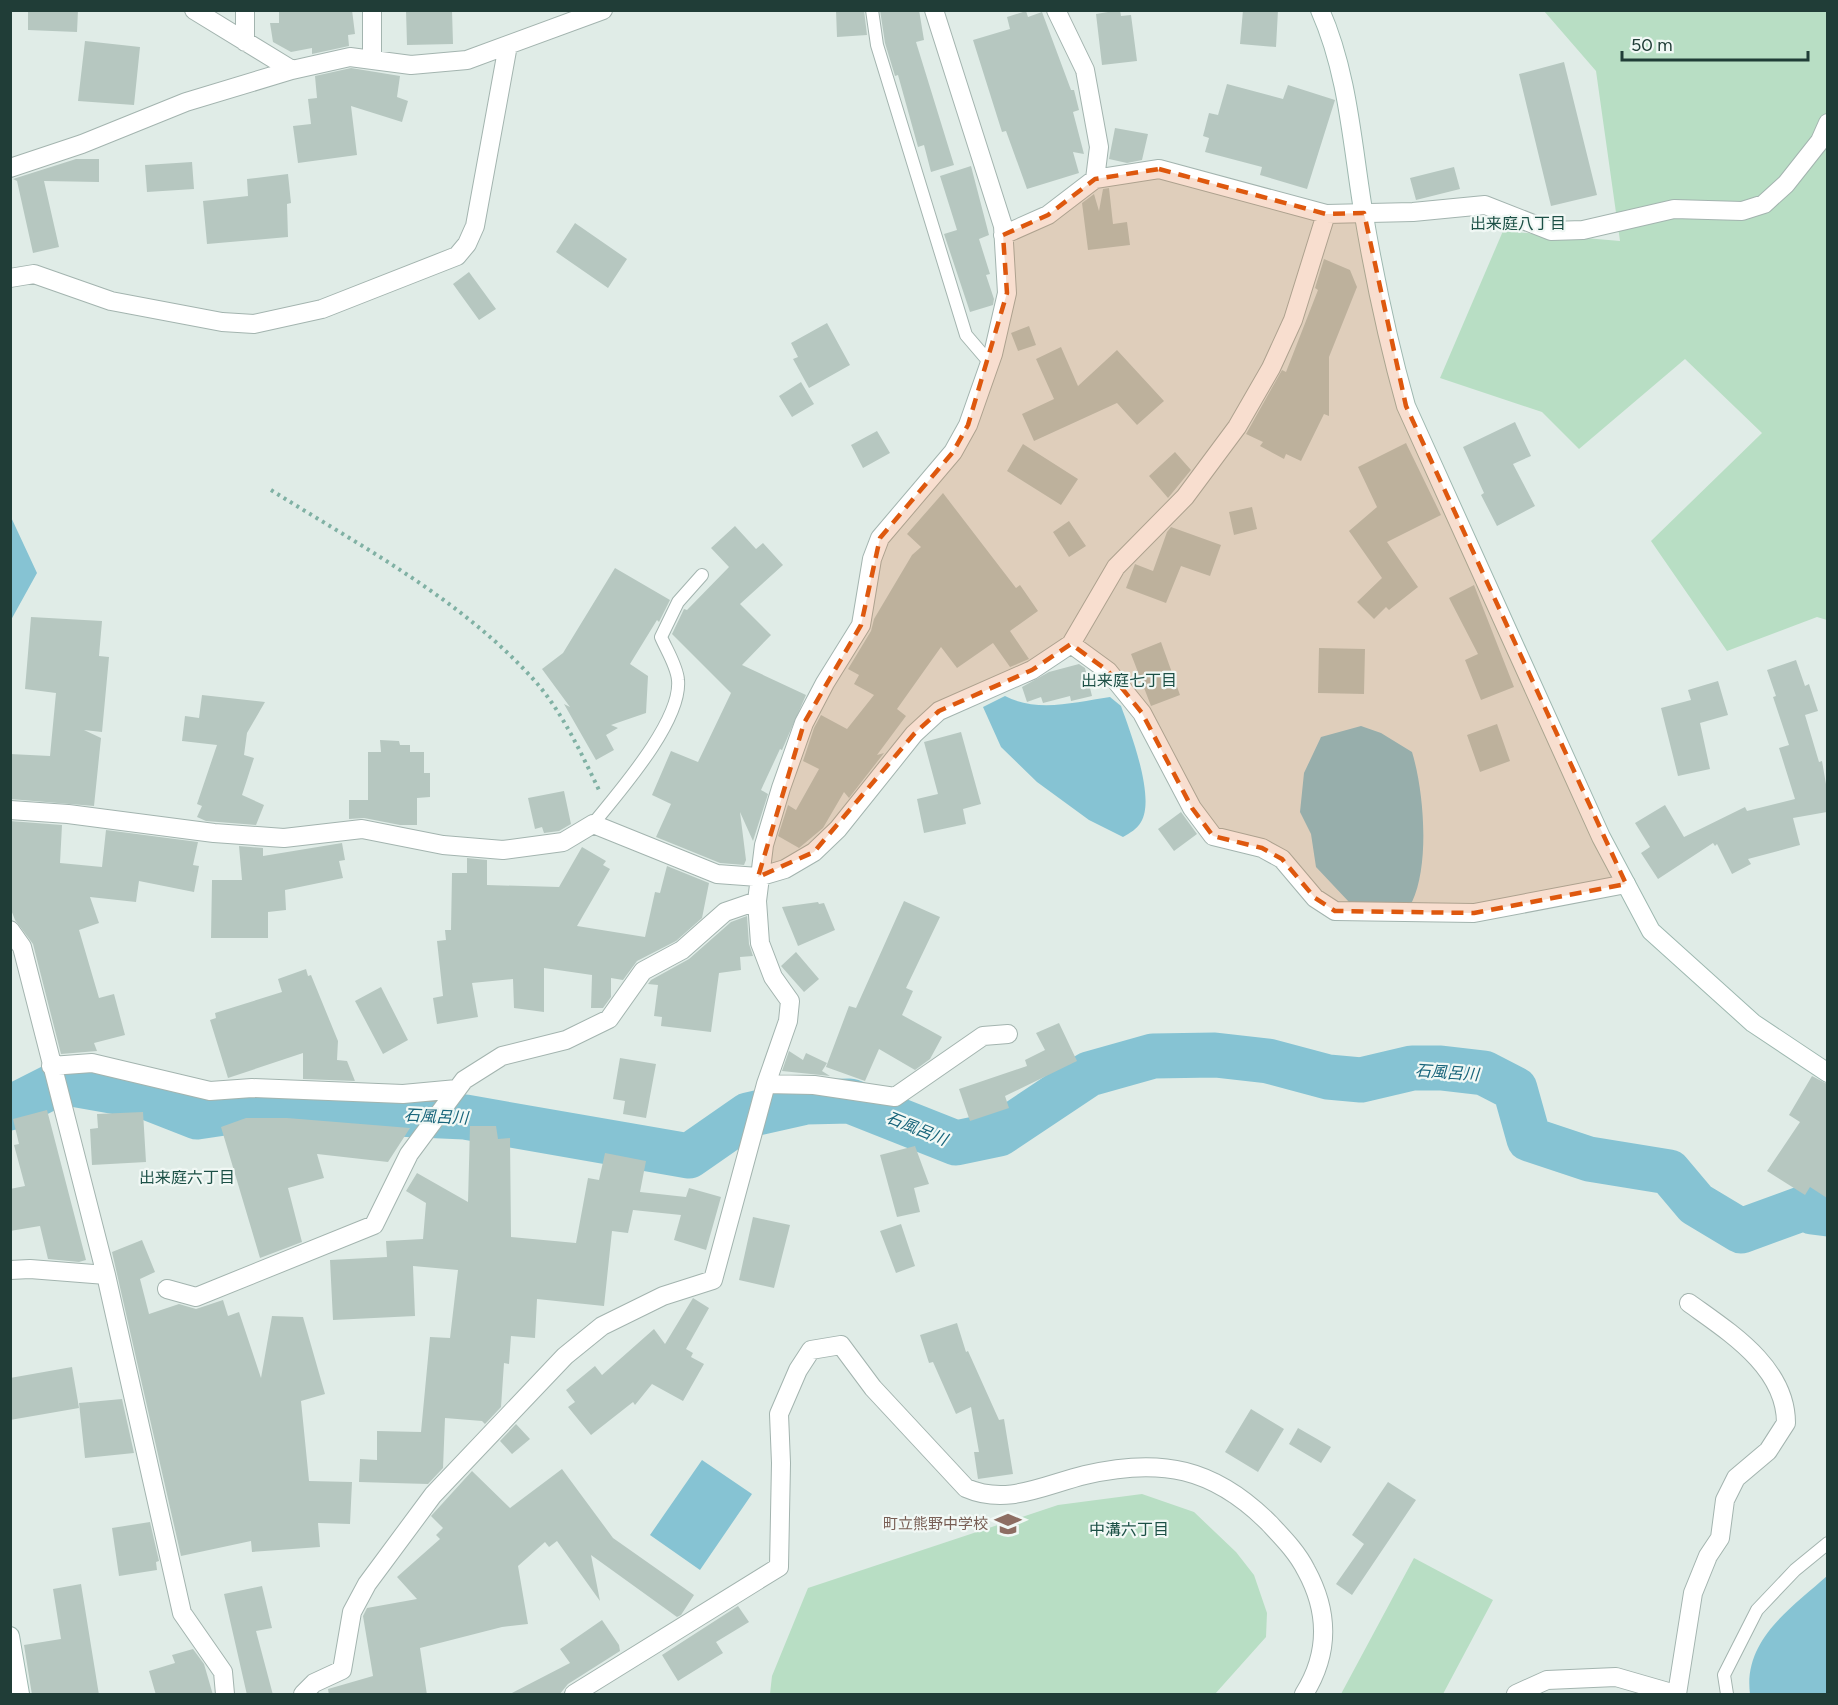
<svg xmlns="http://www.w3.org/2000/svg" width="1838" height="1705" font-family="Figtree,'Noto Sans JP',sans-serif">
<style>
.green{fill:#b8dec4}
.water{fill:#86c3d3}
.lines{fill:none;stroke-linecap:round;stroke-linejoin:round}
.river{stroke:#86c3d3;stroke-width:45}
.building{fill:#b6c7c0}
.lane-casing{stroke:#a3b4af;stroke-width:14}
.street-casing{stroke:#a3b4af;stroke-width:20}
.secondary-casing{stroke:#9eb8b0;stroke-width:20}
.path{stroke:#80b1a4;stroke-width:4;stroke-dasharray:3 4.5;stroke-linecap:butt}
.lane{stroke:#fff;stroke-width:12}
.street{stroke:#fff;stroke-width:18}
.secondary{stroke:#fff;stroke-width:18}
.marked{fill:#de580e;fill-opacity:0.2;stroke:#de580e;stroke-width:4.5;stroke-dasharray:12 8;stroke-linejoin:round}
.labels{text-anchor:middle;stroke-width:4.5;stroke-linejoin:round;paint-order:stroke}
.education-label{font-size:15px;fill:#785e54;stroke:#f1f8f5;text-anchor:end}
.neighbourhood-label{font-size:16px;fill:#1c5046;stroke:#f1f8f5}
.water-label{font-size:16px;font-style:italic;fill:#18657b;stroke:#f1f8f5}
</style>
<rect width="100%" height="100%" fill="#e0ece7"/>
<path class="green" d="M 1544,11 L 1827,11 L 1827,620 L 1817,617 L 1727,651 L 1651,541 L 1762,433 L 1685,359 L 1579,449 L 1542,412 L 1440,378 L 1503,231 L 1620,241 L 1596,71 Z
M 1142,1494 L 1194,1512 L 1236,1552 L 1254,1575 L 1267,1613 L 1266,1637 L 1215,1694 L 770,1694 L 772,1676 L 808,1588 L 1058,1505 Z
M 1414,1558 L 1493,1600 L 1443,1694 L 1341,1694 Z"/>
<path class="water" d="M 10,515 L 37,573 L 11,620 L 10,620 Z
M 1005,696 C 1038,713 1075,702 1110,697 L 1121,706 C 1130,731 1156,798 1141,822 C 1137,829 1130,833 1123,837 L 1089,820 L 1037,782 L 1001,747 L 983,707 Z
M 1361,726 L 1381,733 L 1412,752 C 1424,791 1430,864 1412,902 L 1394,906 L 1349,902 L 1316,867 L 1311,834 L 1300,812 L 1304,773 L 1321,737 Z
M 702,1460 L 752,1494 L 700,1570 L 650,1535 Z
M 1827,1576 L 1827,1694 L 1750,1694 C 1743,1640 1791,1608 1827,1576 Z"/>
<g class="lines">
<path class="river" d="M 10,1108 L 61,1082 L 146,1097 L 197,1117 L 258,1108 L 465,1117 L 689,1156 L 748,1115 L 806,1102 L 850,1101 L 956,1143 L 999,1134 L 1089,1074 L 1153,1056 L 1215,1055 L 1268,1061 L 1328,1077 L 1361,1080 L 1412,1068 L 1441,1068 L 1484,1073 L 1515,1089 L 1529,1139 L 1589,1159 L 1669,1172 L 1696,1204 L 1741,1231 L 1804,1208 L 1812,1212 L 1828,1214"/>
</g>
<path class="building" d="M 28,10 L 78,10 L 77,32 L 28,30 Z
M 352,10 L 355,34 L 348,35 L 349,46 L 312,54 L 312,48 L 291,52 L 273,42 L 270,23 L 279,23 L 279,12 Z
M 406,10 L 452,10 L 453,44 L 407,45 Z
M 836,10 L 864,10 L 867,35 L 837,37 Z
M 880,10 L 919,10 L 924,40 L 916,42 L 954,165 L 931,172 L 924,145 L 918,147 L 898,75 L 895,76 L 885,43 Z
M 1120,10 L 1121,16 L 1131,15 L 1137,61 L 1102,65 L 1096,14 Z
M 1243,10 L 1278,10 L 1276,47 L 1240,44 Z
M 1026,11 L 1028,17 L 1042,12 L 1071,90 L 1074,90 L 1079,110 L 1073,112 L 1084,154 L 1073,152 L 1079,173 L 1027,189 L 1006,131 L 1002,132 L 973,40 L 1010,29 L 1007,17 Z
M 85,41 L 140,47 L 134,105 L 78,101 Z
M 1564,62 L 1597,195 L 1551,206 L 1519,74 Z
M 351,68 L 400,76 L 397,97 L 408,101 L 402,122 L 351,106 L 357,155 L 298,163 L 293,126 L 311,124 L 308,99 L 317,98 L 315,76 Z
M 1227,84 L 1283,99 L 1288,85 L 1335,100 L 1307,189 L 1260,175 L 1262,167 L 1205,152 L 1209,138 L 1203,136 L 1209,113 L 1218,115 Z
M 1115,128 L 1148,134 L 1142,160 L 1127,163 L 1109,159 Z
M 76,159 L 99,159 L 99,182 L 44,181 L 59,247 L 33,253 L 17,181 L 13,179 Z
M 192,162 L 194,189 L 147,192 L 145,165 Z
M 971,166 L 989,235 L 979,239 L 990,274 L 986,275 L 994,299 L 993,305 L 970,312 L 944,234 L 957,230 L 940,176 Z
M 1454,167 L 1460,189 L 1416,200 L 1410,178 Z
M 288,174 L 291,203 L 287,204 L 288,237 L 207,244 L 203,201 L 248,196 L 247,179 Z
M 1109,188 L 1113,224 L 1127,222 L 1130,245 L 1088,250 L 1082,203 L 1094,194 L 1099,211 L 1103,189 Z
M 575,223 L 627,259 L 608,288 L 556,252 Z
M 1324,259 L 1350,270 L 1357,287 L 1329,357 L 1329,416 L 1324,414 L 1301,461 L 1286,454 L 1284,459 L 1260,446 L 1263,442 L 1246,434 L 1282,370 L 1286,372 L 1318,290 L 1315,288 Z
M 469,272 L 496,309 L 479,320 L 453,284 Z
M 827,323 L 850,365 L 809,388 L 793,359 L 798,357 L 791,343 Z
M 1029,326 L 1036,345 L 1018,351 L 1011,333 Z
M 1061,347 L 1078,386 L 1117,350 L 1164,401 L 1137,425 L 1117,403 L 1034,441 L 1022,414 L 1054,399 L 1036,359 Z
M 801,382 L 814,404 L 792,417 L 779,396 Z
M 1515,422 L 1531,456 L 1513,464 L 1535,506 L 1497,526 L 1481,495 L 1484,493 L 1463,447 Z
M 877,431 L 890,453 L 863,468 L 851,445 Z
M 1406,443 L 1441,515 L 1387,542 L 1418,587 L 1389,610 L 1386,607 L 1374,619 L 1357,602 L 1382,578 L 1349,531 L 1377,507 L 1358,467 Z
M 1023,444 L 1078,479 L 1061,505 L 1007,471 Z
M 1175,452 L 1191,470 L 1168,498 L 1149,476 Z
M 943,493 L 1016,588 L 1020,585 L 1038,611 L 1010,631 L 1029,659 L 1010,667 L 993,643 L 957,668 L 941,647 L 897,709 L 906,716 L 877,755 L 884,753 L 849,798 L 844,792 L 823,828 L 799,848 L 778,836 L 788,805 L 796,810 L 819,769 L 803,761 L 814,728 L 821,715 L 847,729 L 874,695 L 854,684 L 859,675 L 848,669 L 871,631 L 874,619 L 912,555 L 921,547 L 907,534 Z
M 1252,507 L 1257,529 L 1234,535 L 1229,512 Z
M 1069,521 L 1086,546 L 1069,557 L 1053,532 Z
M 735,526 L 756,549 L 763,543 L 783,565 L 740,604 L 771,635 L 742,665 L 806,695 L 782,750 L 780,749 L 761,790 L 768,794 L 753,841 L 740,812 L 746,860 L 744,865 L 720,863 L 656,837 L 671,804 L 652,795 L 671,751 L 698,762 L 731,693 L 672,634 L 684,609 L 687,610 L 729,567 L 711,548 Z
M 1171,527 L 1221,545 L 1210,576 L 1181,566 L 1166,603 L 1126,588 L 1135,564 L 1153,571 L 1167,532 Z
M 615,568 L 670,600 L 659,622 L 657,620 L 630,664 L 648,676 L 646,713 L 611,725 L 618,728 L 606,735 L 614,750 L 596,760 L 564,704 L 570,707 L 542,669 L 563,653 Z
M 1474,585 L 1514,687 L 1481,700 L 1465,660 L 1478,654 L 1449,598 Z
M 31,617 L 102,621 L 99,656 L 109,657 L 102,732 L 84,730 L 101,738 L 94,806 L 10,799 L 10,754 L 50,756 L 56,693 L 25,689 Z
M 1161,642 L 1180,695 L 1151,706 L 1131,654 Z
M 1319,648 L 1365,649 L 1364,694 L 1318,693 Z
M 1796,660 L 1805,686 L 1809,684 L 1818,711 L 1805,715 L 1819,762 L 1822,761 L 1827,790 L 1827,812 L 1793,818 L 1800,845 L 1748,859 L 1751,864 L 1732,874 L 1717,844 L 1715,846 L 1713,843 L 1658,879 L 1641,853 L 1650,847 L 1635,823 L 1665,805 L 1684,837 L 1745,807 L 1747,811 L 1795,799 L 1779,748 L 1789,745 L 1773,697 L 1776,696 L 1767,670 Z
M 1079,664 L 1085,668 L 1092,696 L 1071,701 L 1070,696 L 1043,703 L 1041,697 L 1027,702 L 1022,687 L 1049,672 Z
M 1718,681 L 1728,715 L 1700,723 L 1710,769 L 1678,776 L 1661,708 L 1691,700 L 1688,690 Z
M 202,695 L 265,702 L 247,733 L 244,755 L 254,758 L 242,795 L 264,805 L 256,825 L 206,821 L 197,817 L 202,806 L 197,804 L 217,745 L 182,741 L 185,716 L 199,718 Z
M 1497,724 L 1510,761 L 1480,772 L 1467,735 Z
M 961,732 L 981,804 L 963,809 L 966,824 L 924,833 L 917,799 L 938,794 L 924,742 Z
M 380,740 L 399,741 L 400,745 L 410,745 L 410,752 L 424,752 L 424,773 L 430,773 L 430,797 L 417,798 L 417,825 L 400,825 L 364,818 L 349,819 L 349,800 L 368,800 L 368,752 L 381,752 Z
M 564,791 L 571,824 L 559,831 L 544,833 L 542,827 L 535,829 L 528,798 Z
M 1181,812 L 1197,834 L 1174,851 L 1158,829 Z
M 10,821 L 62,825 L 60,863 L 102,867 L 106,830 L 198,842 L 193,865 L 199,866 L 194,892 L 139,881 L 136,902 L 90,897 L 99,923 L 79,930 L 99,998 L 114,994 L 125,1035 L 94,1043 L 97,1051 L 61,1054 L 33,944 L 15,920 L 10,907 Z
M 342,843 L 345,860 L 339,861 L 343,878 L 285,890 L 286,910 L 268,912 L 268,938 L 211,938 L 212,880 L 242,880 L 239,846 L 263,848 L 263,856 Z
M 582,847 L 606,861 L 603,865 L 610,869 L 577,926 L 645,937 L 655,892 L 660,893 L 667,866 L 709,883 L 702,918 L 676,941 L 637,961 L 623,980 L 611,978 L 611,997 L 603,1008 L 591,1008 L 592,975 L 544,968 L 544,1012 L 514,1008 L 513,979 L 472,983 L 478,1017 L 437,1024 L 433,998 L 443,996 L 437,941 L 446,940 L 445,930 L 451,930 L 452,873 L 467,873 L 467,858 L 487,860 L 487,885 L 559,887 Z
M 904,901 L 940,917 L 906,988 L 913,991 L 902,1015 L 942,1037 L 930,1059 L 915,1070 L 879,1049 L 865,1081 L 826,1067 L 849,1006 L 856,1008 Z
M 818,902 L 819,904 L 824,903 L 835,930 L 798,946 L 782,907 Z
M 747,916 L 749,944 L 753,956 L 740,957 L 741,970 L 719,973 L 711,1032 L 661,1026 L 662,1017 L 654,1016 L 658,985 L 648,984 L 651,980 L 689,959 L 731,922 Z
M 796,952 L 819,979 L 804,992 L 781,966 Z
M 306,969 L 308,976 L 311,975 L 338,1041 L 337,1060 L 347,1061 L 355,1081 L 303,1079 L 303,1053 L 228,1078 L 210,1020 L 216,1018 L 215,1013 L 282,992 L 278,979 Z
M 381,987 L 408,1040 L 383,1054 L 355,1001 Z
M 1059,1023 L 1077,1061 L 1005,1096 L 1009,1108 L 970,1121 L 959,1089 L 1027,1066 L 1025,1060 L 1045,1050 L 1036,1033 Z
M 789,1051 L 803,1060 L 806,1053 L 827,1063 L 822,1071 L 830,1076 L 782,1071 Z
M 620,1058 L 656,1064 L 646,1118 L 623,1114 L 625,1101 L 613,1099 Z
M 1812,1076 L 1827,1084 L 1827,1198 L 1810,1187 L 1805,1195 L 1767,1171 L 1800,1122 L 1789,1115 Z
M 47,1110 L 86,1260 L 79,1262 L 48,1259 L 40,1226 L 10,1231 L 10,1189 L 25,1186 L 14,1145 L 19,1144 L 13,1119 Z
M 143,1112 L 146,1162 L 92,1165 L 90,1129 L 98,1128 L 97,1114 Z
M 246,1118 L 287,1118 L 410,1128 L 388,1162 L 317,1154 L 324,1178 L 288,1188 L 302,1242 L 260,1258 L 221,1127 Z
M 470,1126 L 496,1126 L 498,1139 L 510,1138 L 511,1237 L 576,1243 L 588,1178 L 599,1180 L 605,1153 L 646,1161 L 640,1192 L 686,1197 L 689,1188 L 721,1197 L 706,1250 L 674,1240 L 681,1215 L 633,1210 L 628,1233 L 612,1231 L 604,1306 L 537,1299 L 535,1338 L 511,1336 L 509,1364 L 504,1363 L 501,1407 L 485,1424 L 482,1421 L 445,1418 L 443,1468 L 428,1484 L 359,1482 L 360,1459 L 377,1460 L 377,1431 L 421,1432 L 430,1337 L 450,1338 L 458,1270 L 413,1266 L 415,1316 L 333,1320 L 330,1260 L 387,1257 L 386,1241 L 423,1239 L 426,1203 L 406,1191 L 417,1173 L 468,1202 Z
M 915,1146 L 929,1184 L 914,1188 L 920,1212 L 897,1217 L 880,1155 Z
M 753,1217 L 790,1225 L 774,1288 L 739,1280 Z
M 901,1224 L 915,1266 L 896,1273 L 880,1231 Z
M 142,1240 L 155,1272 L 140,1279 L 149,1314 L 179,1304 L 196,1309 L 223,1300 L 228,1316 L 239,1312 L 261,1378 L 272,1316 L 303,1317 L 325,1394 L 301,1401 L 309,1481 L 352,1482 L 350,1524 L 318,1523 L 320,1547 L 252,1552 L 251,1541 L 181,1556 L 112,1252 Z
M 693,1298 L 709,1308 L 686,1349 L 693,1353 L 691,1357 L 704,1364 L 683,1401 L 652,1384 L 635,1405 L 633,1402 L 591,1435 L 568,1407 L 575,1402 L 566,1390 L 595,1366 L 602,1375 L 654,1329 L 665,1344 Z
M 957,1323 L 966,1352 L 968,1351 L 999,1420 L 1004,1419 L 1013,1474 L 978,1479 L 974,1452 L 979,1452 L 971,1407 L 956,1414 L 933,1362 L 929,1363 L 920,1335 Z
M 72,1367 L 79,1408 L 10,1420 L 10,1378 Z
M 122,1399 L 134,1453 L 85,1458 L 79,1403 Z
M 1251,1409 L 1284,1429 L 1258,1472 L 1225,1452 Z
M 516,1424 L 530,1439 L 512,1454 L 500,1441 Z
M 1298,1428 L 1331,1447 L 1321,1463 L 1289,1444 Z
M 562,1469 L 613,1538 L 694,1595 L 681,1615 L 677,1617 L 591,1555 L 600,1601 L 557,1541 L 549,1547 L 545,1542 L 518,1566 L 528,1624 L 502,1627 L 420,1648 L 427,1695 L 329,1695 L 328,1689 L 373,1676 L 363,1616 L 367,1608 L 417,1599 L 397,1577 L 440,1539 L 436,1535 L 443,1528 L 431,1516 L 472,1471 L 510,1508 Z
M 1388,1482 L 1416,1500 L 1352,1595 L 1336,1584 L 1364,1544 L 1352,1535 Z
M 150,1522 L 159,1561 L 156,1562 L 157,1570 L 119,1576 L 112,1528 Z
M 81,1584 L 99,1695 L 32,1695 L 24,1645 L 61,1639 L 53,1589 Z
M 262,1586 L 272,1628 L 256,1631 L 273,1695 L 247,1695 L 224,1594 Z
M 738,1606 L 749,1622 L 716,1642 L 723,1653 L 678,1681 L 662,1655 Z
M 602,1620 L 619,1645 L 620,1651 L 568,1684 L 559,1695 L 508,1695 L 570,1663 L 560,1649 Z
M 193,1649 L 204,1664 L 213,1695 L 156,1695 L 149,1671 L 175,1663 L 172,1655 Z"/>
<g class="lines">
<g class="lane-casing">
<path id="lane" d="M 872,10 L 877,45 L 966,335 L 990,363
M 593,824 C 618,793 682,721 678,680 C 677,666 666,649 661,637 L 678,602 L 702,575
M 1727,1694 L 1724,1675 L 1757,1610 L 1795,1570 L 1828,1543"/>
</g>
<g class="street-casing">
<path id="street" d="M 194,10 L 292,70 L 350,57 L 411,65 L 467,60 L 603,10
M 245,10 L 245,42
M 372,10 L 372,58
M 1056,10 L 1085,70 L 1099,147 L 1095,179
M 10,168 L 82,144 L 186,102 L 292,70
M 1003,235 L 1048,215 L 1095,179 L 1159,169 L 1326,214 L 1413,212 L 1485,205 L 1551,231 L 1583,230 L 1674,209 L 1742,211 L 1764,204 L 1786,184 L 1820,141 L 1828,123
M 10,278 L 34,274 L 111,301 L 222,322 L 254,324 L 322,309 L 457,256 L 467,244 L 475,226 L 508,45
M 1071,644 L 1108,671 L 1142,713 L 1192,808 L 1213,836 L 1262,848 L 1282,859 L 1315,898 L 1335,911 L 1474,913 L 1626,884
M 10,810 L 68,814 L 214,833 L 284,838 L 362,829 L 443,845 L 503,850 L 563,842 L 593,824 L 717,874 L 758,877 L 785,869 L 814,852 L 838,829 L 914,734 L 939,711 L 1032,670 L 1071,644 L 1116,567 L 1185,497 L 1237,427 L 1271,368 L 1293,320 L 1326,214
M 10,930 L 22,947 L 106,1275 L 182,1613 L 223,1672 L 225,1694
M 51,1066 L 92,1063 L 210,1091 L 252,1088 L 403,1094 L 457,1089
M 766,1084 L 814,1085 L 895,1097 L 983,1036 L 1008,1034
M 10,1270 L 30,1269 L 106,1275
M 167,1289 L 196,1297 L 374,1225 L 409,1154 L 464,1080 L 502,1056 L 566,1040 L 609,1019 L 643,971 L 682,950 L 725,912 L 757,901
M 303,1694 L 314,1683 L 342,1670 L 352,1612 L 367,1584 L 433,1495 L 565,1356 L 602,1326 L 663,1296 L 713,1280 L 766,1084 L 788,1021 L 790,1001 L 773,977 L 760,943 L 757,901 L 764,845 L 781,788 L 804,723 L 825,683 L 861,625 L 872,559 L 880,538 L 953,452 L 968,425 L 993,354 L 1007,293 L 1003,226 L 934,10
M 574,1694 L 779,1567 L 781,1463 L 779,1414 L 798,1370 L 811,1350 L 841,1345 L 873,1388 L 966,1488 C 1007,1506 1044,1485 1085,1475 C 1161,1457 1214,1468 1269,1523 C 1283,1538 1297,1552 1306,1570 C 1329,1612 1329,1654 1304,1694
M 1516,1694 L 1547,1680 L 1616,1677 L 1675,1694
M 1677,1694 L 1693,1593 L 1708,1556 L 1720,1538 L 1725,1500 L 1736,1478 L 1768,1451 L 1786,1423 C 1786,1367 1729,1332 1689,1303"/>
</g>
<g class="secondary-casing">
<path id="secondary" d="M 1320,10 C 1348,73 1352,143 1363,210 C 1374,276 1388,342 1406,406 L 1601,837 L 1651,931 L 1753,1023 L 1828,1073
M 10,1636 L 20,1694"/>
</g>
<path class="path" d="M 271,490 C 362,547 461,599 534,680 C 562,711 581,753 599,790"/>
<use href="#lane" class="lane"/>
<use href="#street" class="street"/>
<use href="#secondary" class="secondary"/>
</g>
<path class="marked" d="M 1159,169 L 1326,214 L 1364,213 L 1406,406 L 1626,884 L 1474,913 L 1335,911 L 1315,898 L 1282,859 L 1262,848 L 1213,836 L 1192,808 L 1142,713 L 1108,671 L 1071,644 L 1032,670 L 939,711 L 914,734 L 814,852 L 758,877 L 804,723 L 861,625 L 880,538 L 953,452 L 968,425 L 1007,293 L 1003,235 L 1048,215 L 1095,179 Z"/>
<defs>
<g id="school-bare" transform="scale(2.07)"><path d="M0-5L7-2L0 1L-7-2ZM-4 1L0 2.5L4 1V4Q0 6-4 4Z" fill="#8d6e63" stroke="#f1f8f5" stroke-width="2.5" paint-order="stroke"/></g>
</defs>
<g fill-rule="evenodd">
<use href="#school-bare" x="1008" y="1524"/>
</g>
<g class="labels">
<g class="education-label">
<text x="988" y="1529">町立熊野中学校</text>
</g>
<g class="neighbourhood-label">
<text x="1518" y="229">出来庭八丁目</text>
<text x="1129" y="686">出来庭七丁目</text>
<text x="187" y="1183">出来庭六丁目</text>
<text x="1129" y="1535">中溝六丁目</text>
</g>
<g class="water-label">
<text transform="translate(1447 1072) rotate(4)" y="6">石風呂川</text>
<text transform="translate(436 1116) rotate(3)" y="6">石風呂川</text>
<text transform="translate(917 1128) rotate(22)" y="6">石風呂川</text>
</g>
</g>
<rect width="1838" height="1705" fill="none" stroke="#203d37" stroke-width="24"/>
<path d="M1622 51v9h186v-9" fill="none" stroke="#203d37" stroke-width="3"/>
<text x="1631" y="51" font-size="18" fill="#203d37" stroke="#f1f8f5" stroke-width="4.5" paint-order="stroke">50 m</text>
</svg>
